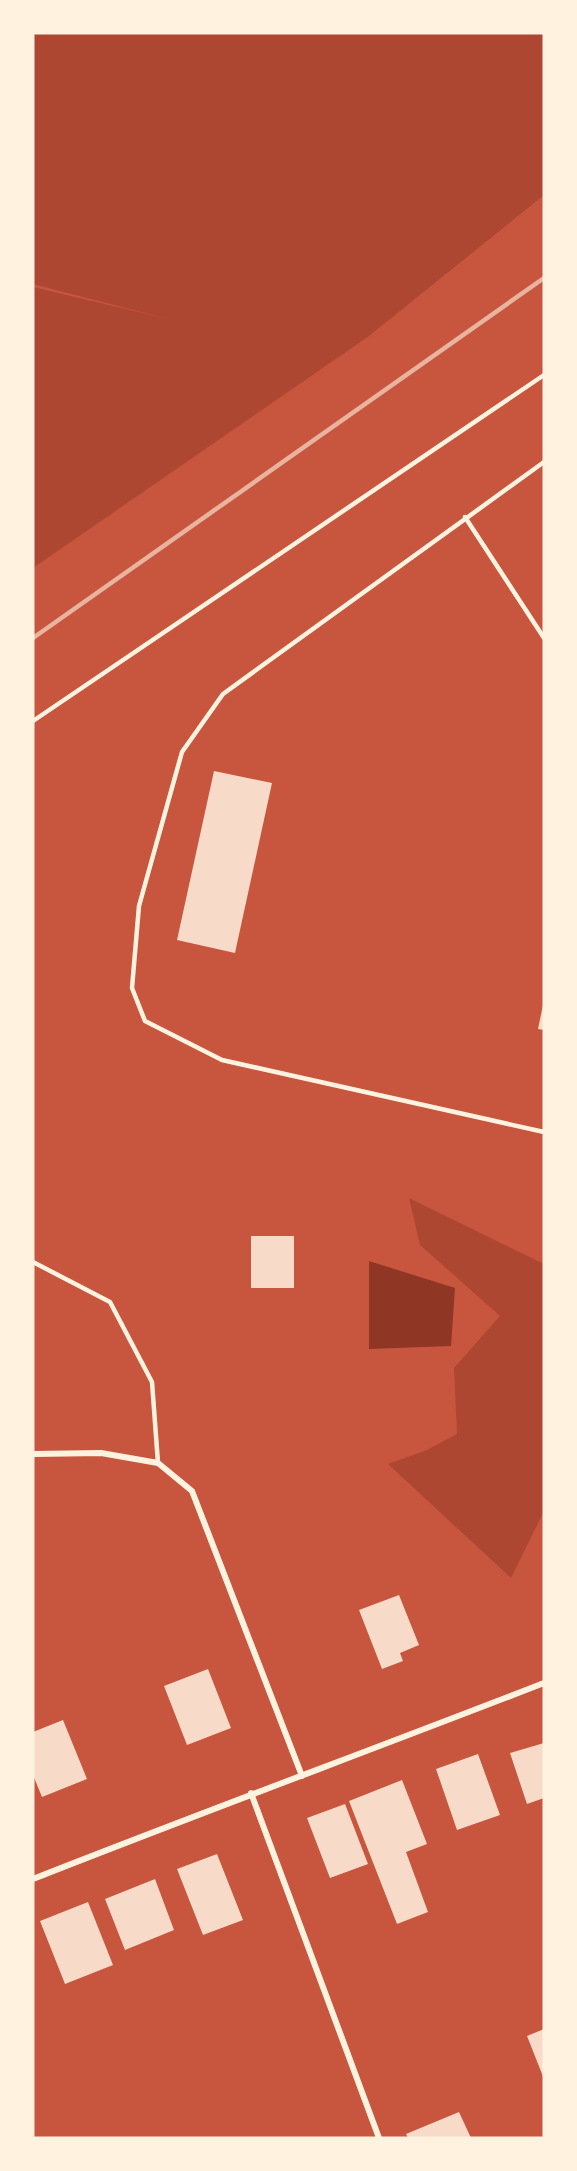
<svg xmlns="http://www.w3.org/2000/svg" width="577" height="2171" font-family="Raleway,sans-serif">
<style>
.green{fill:#ae4732}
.water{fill:#8f3625}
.building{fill:#f7dbc8}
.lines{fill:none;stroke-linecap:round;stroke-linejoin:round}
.service{stroke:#fff3e0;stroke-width:4.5}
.minor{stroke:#fff3e0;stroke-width:6}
.rail{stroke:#e9b49f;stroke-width:4.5}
</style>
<rect width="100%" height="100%" fill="#c8553d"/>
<path class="green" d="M 33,33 L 544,33 L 544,195 L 369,336 L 33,568 L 33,287 L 168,319 L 33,284 Z
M 409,1198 L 544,1264 L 544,1511 L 511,1578 L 388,1464 L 427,1450 L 457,1434 L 454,1368 L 500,1316 L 420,1245 Z"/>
<path class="water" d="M 369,1261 L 455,1288 L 451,1346 L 369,1349 Z"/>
<path class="building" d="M 214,771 L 272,783 L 235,953 L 177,940 Z
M 543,1005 L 544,1005 L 544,1030 L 538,1029 Z
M 251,1236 L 294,1236 L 294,1288 L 251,1288 Z
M 399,1595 L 419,1645 L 400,1653 L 403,1661 L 382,1669 L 359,1610 Z
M 208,1669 L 231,1728 L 187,1745 L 164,1686 Z
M 63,1720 L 87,1779 L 42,1797 L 33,1775 L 33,1732 Z
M 544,1743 L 544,1798 L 527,1804 L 510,1753 Z
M 478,1754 L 500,1815 L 457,1830 L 436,1769 Z
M 402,1780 L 427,1844 L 406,1852 L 428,1912 L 397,1924 L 349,1801 Z
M 345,1804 L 368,1864 L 330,1878 L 307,1818 Z
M 217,1854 L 243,1920 L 203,1935 L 177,1869 Z
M 155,1879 L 174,1930 L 125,1950 L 105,1899 Z
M 88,1902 L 113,1965 L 65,1984 L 40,1921 Z
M 544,2029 L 544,2079 L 527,2036 Z
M 459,2112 L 471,2138 L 408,2138 L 406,2134 Z"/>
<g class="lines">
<path class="service" d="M 544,462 L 223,694 L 182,752 L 139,906 L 132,988 L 145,1021 L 222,1060 L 544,1132
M 465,517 L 544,638
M 33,721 L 544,375
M 33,1262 L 110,1302 L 152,1382 L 158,1463"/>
<path class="minor" d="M 33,1454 L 101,1453 L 158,1463 L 192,1491 L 302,1776
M 251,1793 L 379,2138
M 33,1879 C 203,1812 374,1749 544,1683"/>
<path class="rail" d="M 33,638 L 544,278"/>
</g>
<rect width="577" height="2171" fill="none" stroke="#fff3e0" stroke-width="69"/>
</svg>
